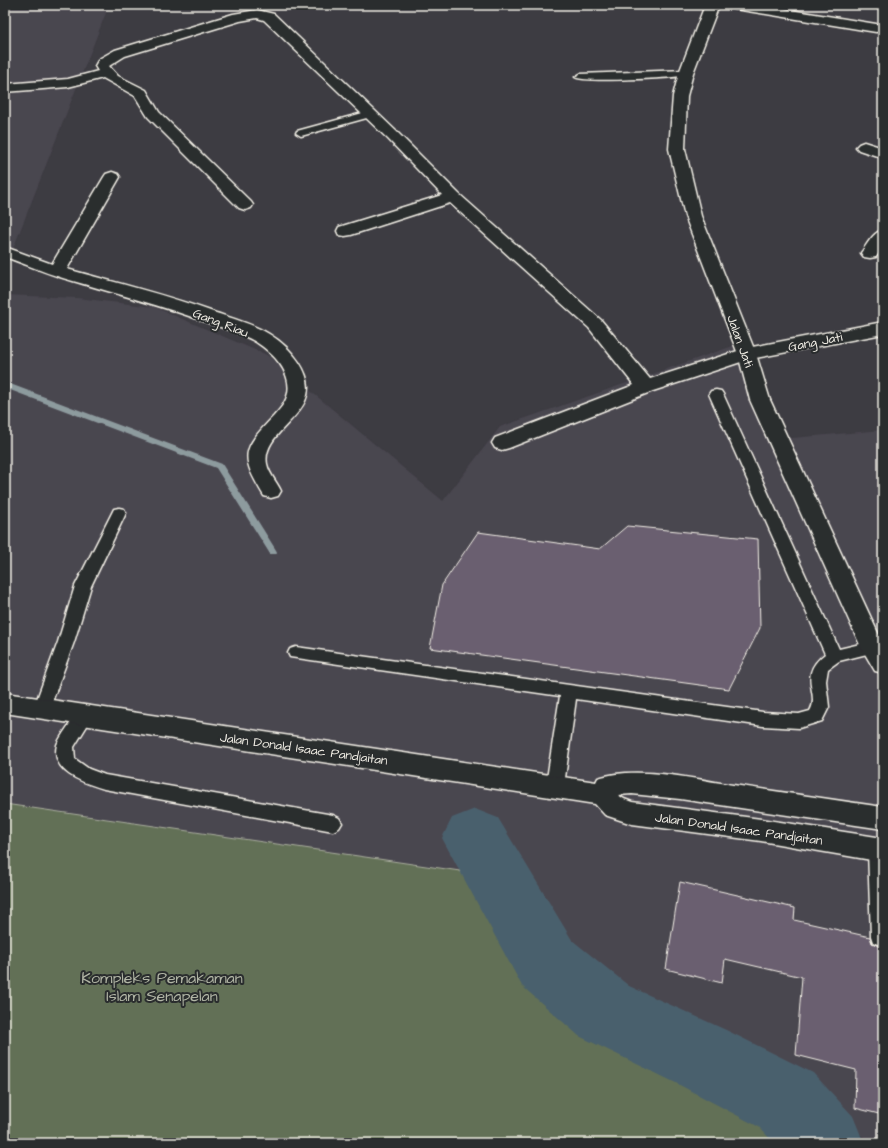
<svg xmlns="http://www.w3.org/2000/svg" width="888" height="1148" font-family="'Architects Daughter',sans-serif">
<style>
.built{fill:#4a4650}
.green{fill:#626f56;stroke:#abb09f}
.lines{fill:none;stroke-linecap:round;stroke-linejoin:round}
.stream{fill:#8d9b9e;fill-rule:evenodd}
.river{fill:#49616d;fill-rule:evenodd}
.building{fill:#6a5f6f;stroke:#f4f1e8}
.lane-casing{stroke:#f4f1e8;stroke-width:3}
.street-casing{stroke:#f4f1e8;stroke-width:3}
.secondary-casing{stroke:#f4f1e8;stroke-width:3}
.primary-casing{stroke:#f4f1e8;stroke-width:3}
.lane{fill:#2a2d2e;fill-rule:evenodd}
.street{fill:#2a2d2e;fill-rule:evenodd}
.secondary{fill:#2a2d2e;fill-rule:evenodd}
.primary{fill:#2a2d2e;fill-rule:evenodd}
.labels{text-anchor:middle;stroke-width:4;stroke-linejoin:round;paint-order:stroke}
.street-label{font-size:13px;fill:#f4f1e8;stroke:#2a2d2e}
.near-park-label{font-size:16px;fill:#b2b6a6;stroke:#2a2d2e}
</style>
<rect width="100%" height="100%" fill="#3d3c42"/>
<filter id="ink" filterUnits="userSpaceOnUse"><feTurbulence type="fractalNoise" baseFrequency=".025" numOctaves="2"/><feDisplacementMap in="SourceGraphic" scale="8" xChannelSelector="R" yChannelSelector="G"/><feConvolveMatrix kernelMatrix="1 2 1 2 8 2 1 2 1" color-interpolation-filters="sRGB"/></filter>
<g filter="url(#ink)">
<path class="built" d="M 5,5 L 126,5 L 107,10 L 5,269 Z
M 5,295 L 77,298 L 154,307 L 267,355 L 443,501 L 500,427 L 736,345 L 781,439 L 883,430 L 883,1143 L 871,1143 L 794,1083 L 707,1038 L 614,994 L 561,952 L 521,885 L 460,871 L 5,804 Z"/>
<path class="green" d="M 5,804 L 460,871 L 538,976 L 609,1028 L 773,1104 L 808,1143 L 5,1143 Z"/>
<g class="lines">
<path class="stream" d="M 5,382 L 222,464 L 276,550 L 277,552 L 276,554 L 270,554 L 216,468 L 5,388 Z"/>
<path class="river" d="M 475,809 L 498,818 L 572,940 L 629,986 L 726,1030 L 813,1073 L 853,1116 L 864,1143 L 774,1143 L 759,1127 L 674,1082 L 579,1036 L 522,986 L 442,838 L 452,818 Z"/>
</g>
<path class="building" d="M 627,526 L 758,539 L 760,628 L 729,689 L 430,648 L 442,585 L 478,532 L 600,549 Z
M 680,882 L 795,908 L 794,920 L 870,937 L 872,943 L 879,946 L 883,946 L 883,1115 L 855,1108 L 856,1070 L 796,1055 L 802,977 L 725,959 L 722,983 L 666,969 Z"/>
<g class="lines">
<g class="lane-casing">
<path id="lane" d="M 686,70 L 691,73 L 689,75 C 677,78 581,83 575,77 L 580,74 Z
M 370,111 L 375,114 L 374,116 L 301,136 L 296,133 L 297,131 Z
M 716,390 L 721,391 L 723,394 L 839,649 L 873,641 L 879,643 L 881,647 L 879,651 L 839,661 L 828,669 L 826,681 L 829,707 L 822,721 L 799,728 L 763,726 L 576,699 L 564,785 L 561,790 L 555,792 L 549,790 L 546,785 L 560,696 L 290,657 L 288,653 L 290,649 L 296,647 L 763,712 L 799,714 L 810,711 C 821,693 796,676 825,654 L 709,394 L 711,391 Z
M 119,508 L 124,509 L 126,513 L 91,586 L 74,642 L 49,710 L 47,715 L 41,717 L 35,715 L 33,710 L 58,642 L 75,586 L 112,513 L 114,509 Z
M 85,709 L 91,711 L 93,716 L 74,747 L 75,759 L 89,769 L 105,775 L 333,815 L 339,818 L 342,823 L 339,828 L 333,831 L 104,789 C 85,783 50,773 57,745 C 60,736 73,720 79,711 Z
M 877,842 L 883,844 L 883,944 L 880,945 L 873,942 L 871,936 L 868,850 L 871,844 Z"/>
</g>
<g class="street-casing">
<path id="street" d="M 728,5 L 760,5 L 876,24 L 881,25 L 883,28 L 881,31 L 876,32 L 735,9 L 730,8 Z
M 257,10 L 274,14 L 398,133 L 459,194 L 601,320 L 650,379 L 747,348 L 883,322 L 883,334 L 750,359 L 653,391 L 509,448 L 502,450 L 495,448 L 492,443 L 495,438 L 634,385 L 589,328 L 450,203 L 351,235 L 345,236 L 339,235 L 337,231 L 339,227 L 442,195 L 388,139 L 264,20 L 257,18 L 240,21 L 125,56 L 109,66 L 118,76 L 146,90 L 159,112 L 251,202 L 253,205 L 251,208 L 245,210 L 239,208 L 148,117 L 135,96 L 103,78 L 68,87 L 5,92 L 5,84 L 68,79 L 98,71 L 95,66 L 99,59 L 115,50 L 233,14 Z
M 864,142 L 883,148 L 883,158 L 859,150 L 856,147 L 859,144 Z
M 112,172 L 118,174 L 120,177 L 67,269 C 117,283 167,295 216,313 C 234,319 253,324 269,334 C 289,346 317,375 305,401 C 296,422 262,439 267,464 C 269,474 277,482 281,491 L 278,496 L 271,498 L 264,496 C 240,456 241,450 274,416 C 280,409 286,403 288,393 C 292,372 273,353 256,342 C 241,333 223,328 206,322 C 163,306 118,294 73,281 C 50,275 28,265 5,257 L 5,247 L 52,264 L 104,177 L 106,174 Z
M 883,230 L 883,247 L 876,257 L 870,258 L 864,257 L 861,253 C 867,245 873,232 883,230 Z"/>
</g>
<g class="secondary-casing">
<path id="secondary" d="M 705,5 L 719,5 L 693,73 L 687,96 L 685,149 L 701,216 L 756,354 L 770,400 L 883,644 L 883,673 L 875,671 L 861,647 L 750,400 L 738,354 L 685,216 L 669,149 L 673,96 L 679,73 Z"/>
</g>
<g class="primary-casing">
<path id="primary" d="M 5,693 L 596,782 L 598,778 C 636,765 694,779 733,785 C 783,792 833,800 883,807 L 883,829 L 680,799 L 632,794 L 618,795 L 624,799 L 632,802 L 761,819 L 883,838 L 883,862 L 761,841 L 632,824 L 605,815 L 595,804 L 5,713 Z"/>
</g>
<use href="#lane" class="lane"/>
<use href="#street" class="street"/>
<use href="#secondary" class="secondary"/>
<use href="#primary" class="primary"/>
</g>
</g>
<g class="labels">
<g class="street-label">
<text transform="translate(221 322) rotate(21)" y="5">Gang Riau</text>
<text transform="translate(741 341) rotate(70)" y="5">Jalan Jati</text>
<text transform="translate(815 341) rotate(-11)" y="5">Gang Jati</text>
<text transform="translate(304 748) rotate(8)" y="5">Jalan Donald Isaac Pandjaitan</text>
<text transform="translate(739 828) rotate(8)" y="5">Jalan Donald Isaac Pandjaitan</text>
</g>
<g class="near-park-label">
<text x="162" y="983">Kompleks Pemakaman<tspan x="162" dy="18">Islam Senapelan</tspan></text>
</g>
</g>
<rect width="888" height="1148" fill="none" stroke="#2a2d2e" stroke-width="20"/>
<rect x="10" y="10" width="868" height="1128" fill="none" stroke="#f4f1e8" stroke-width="1.5" filter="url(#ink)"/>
</svg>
